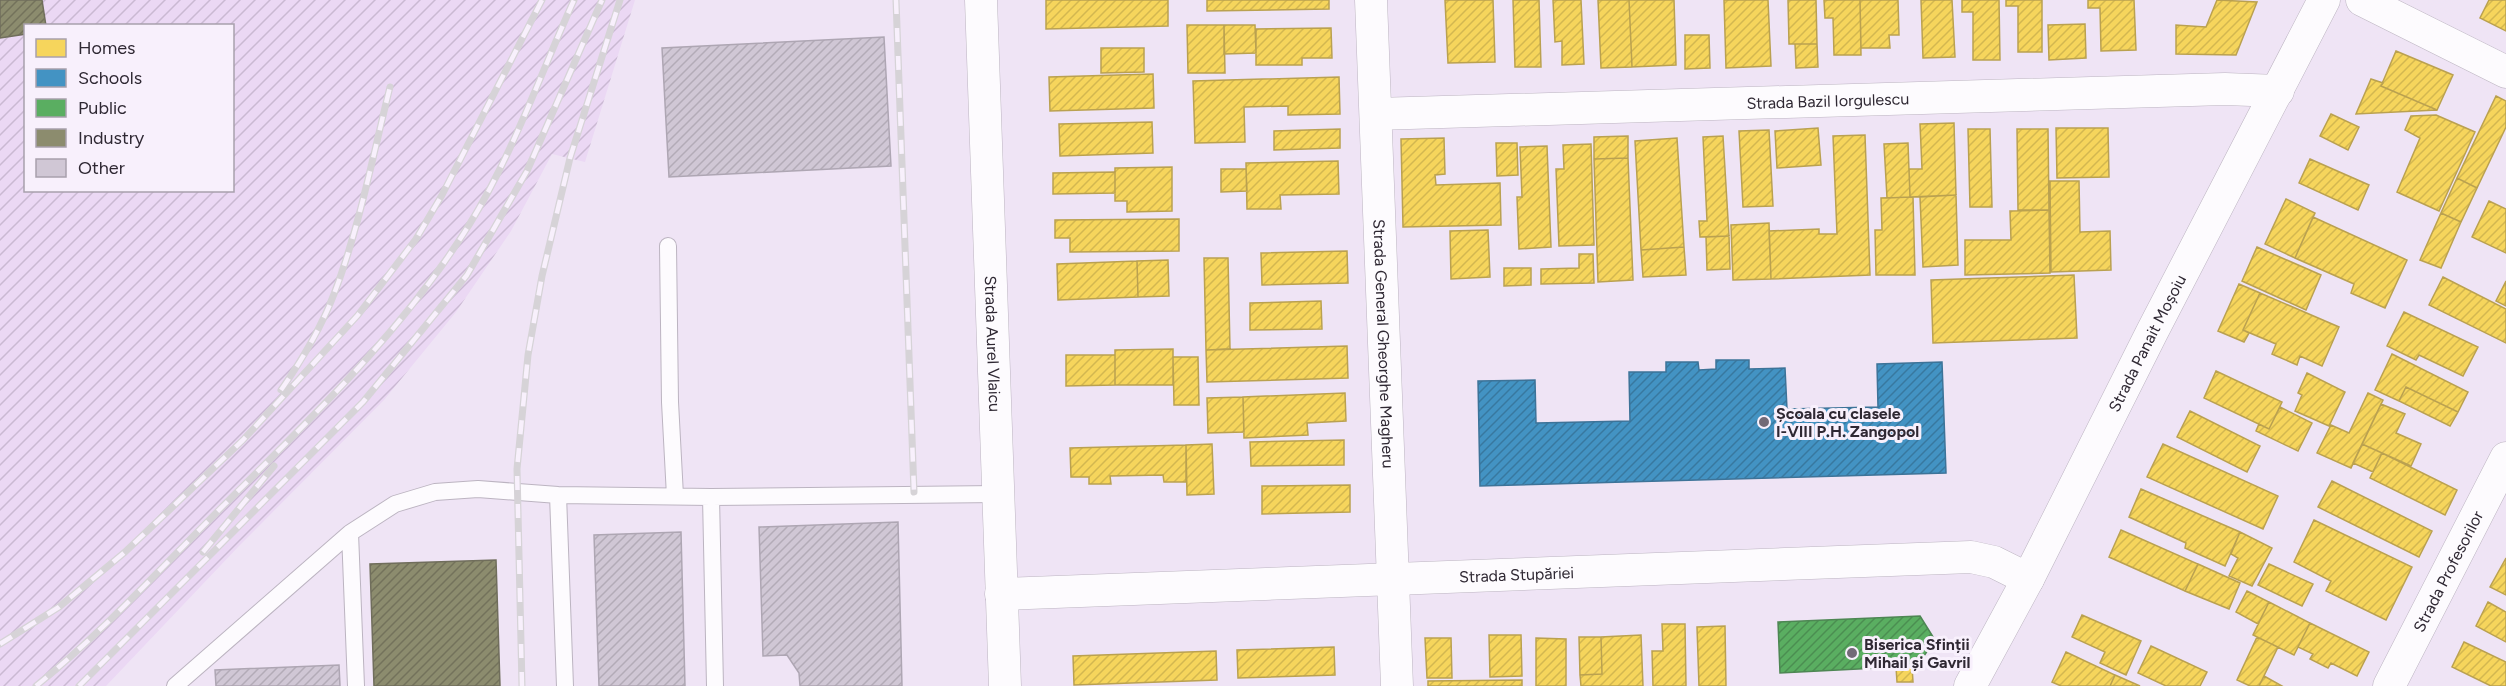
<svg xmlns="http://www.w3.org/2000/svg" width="2506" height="686" font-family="Figtree,sans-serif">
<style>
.industrial{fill:url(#industrial-furrows);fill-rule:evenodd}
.homes{fill:url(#homes-hatch);stroke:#baa150;stroke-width:1.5}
.schools{fill:url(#schools-hatch);stroke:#3d7398;stroke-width:1.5}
.public{fill:url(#public-hatch);stroke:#4d8653;stroke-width:1.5}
.industry{fill:url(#industry-hatch);stroke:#706e5c;stroke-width:1.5}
.building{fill:url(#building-hatch);stroke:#aea6b3;stroke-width:1.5}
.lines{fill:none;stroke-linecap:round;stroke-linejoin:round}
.service-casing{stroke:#bcb4c1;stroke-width:18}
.minor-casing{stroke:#bcb4c1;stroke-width:33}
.service{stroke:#fdfbfe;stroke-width:16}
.minor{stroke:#fdfbfe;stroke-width:32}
.rail-casing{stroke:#d6d3d7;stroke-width:7}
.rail{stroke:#f8f0fc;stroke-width:4.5;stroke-dasharray:14;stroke-linecap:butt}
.poi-dot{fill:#726a77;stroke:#f8f0fc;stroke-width:2}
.labels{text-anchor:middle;stroke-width:6;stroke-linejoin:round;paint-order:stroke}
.street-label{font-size:16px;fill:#2f2833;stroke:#f8f0fc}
.poi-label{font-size:16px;font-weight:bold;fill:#2f2833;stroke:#f8f0fc;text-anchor:start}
</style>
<defs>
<pattern id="industrial-furrows" width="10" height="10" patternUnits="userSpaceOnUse" patternTransform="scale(1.5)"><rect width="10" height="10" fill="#ebd8f4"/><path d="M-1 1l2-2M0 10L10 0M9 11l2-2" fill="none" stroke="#cab9d2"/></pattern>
<pattern id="homes-hatch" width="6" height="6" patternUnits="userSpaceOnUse" patternTransform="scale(1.5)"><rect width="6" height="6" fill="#f6d55c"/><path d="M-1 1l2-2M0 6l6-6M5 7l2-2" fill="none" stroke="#d3b750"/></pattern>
<pattern id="schools-hatch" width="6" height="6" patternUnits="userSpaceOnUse" patternTransform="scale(1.5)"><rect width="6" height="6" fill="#4393c3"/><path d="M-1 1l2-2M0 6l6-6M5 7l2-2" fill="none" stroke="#38789f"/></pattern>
<pattern id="public-hatch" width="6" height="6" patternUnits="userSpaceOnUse" patternTransform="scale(1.5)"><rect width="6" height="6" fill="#5aae61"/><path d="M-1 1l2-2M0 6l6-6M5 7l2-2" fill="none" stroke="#4b8e51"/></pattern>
<pattern id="industry-hatch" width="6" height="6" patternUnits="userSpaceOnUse" patternTransform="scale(1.5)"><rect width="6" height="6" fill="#8c8c6e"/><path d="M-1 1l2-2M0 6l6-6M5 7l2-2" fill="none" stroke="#73725b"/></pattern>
<pattern id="building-hatch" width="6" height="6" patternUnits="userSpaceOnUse" patternTransform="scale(1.5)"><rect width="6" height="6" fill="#d0c7d5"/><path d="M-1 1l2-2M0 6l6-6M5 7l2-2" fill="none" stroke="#b3abb7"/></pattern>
</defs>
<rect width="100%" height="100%" fill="#efe4f5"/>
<path class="industrial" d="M 0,0 L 635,0 L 585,162 L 552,154 L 511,231 L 456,312 L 384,400 L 239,546 L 106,686 L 0,686 ZM 26,26 L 232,26 L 232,190 L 26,190 Z"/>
<path class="homes" d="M 1046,0 L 1168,0 L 1168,26 L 1046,29 Z
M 1207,0 L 1329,0 L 1329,9 L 1207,11 Z
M 1445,0 L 1493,0 L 1495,62 L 1448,63 Z
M 1513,0 L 1539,0 L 1541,67 L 1515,67 Z
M 1553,0 L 1581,0 L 1584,64 L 1562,65 L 1562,41 L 1555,42 Z
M 1598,0 L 1629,0 L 1632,67 L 1601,68 Z
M 1629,0 L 1674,0 L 1676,65 L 1632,67 Z
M 1724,0 L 1768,0 L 1771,66 L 1726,68 Z
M 1788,0 L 1816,0 L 1817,44 L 1789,44 Z
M 1824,0 L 1860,0 L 1861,55 L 1834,55 L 1833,18 L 1825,18 Z
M 1860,0 L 1898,0 L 1899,35 L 1889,35 L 1890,48 L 1861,48 Z
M 1921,0 L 1952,0 L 1955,57 L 1923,58 Z
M 1962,0 L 1999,0 L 2000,60 L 1973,60 L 1973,12 L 1962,12 Z
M 2006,0 L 2042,0 L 2042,52 L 2018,52 L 2018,6 L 2006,6 Z
M 2088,0 L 2134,0 L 2136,50 L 2101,51 L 2100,8 L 2088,8 Z
M 2217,0 L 2257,2 L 2236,55 L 2176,54 L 2176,25 L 2206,27 Z
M 2489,0 L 2506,0 L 2506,31 L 2480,18 Z
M 2085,24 L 2086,58 L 2049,60 L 2048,25 Z
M 1187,25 L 1224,25 L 1225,73 L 1188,73 Z
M 1224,25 L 1255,25 L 1256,53 L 1224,54 Z
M 1331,28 L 1332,58 L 1302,58 L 1302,65 L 1256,65 L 1256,29 Z
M 1685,35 L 1709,35 L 1710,68 L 1685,69 Z
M 1795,44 L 1817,44 L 1818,67 L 1796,68 Z
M 1101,48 L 1144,48 L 1144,72 L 1101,73 Z
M 2396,51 L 2453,75 L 2437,110 L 2381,86 Z
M 1153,74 L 1154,108 L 1050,111 L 1049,77 Z
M 1339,77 L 1340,114 L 1288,115 L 1288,106 L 1244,107 L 1245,142 L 1195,143 L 1193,81 Z
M 2371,79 L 2383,83 L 2381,86 L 2437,110 L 2356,114 Z
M 2496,96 L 2506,101 L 2506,127 L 2477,188 L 2457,178 Z
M 2331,114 L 2359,127 L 2348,150 L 2320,136 Z
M 2436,115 L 2475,132 L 2439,211 L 2397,192 L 2420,138 L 2405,130 L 2411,116 Z
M 1152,122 L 1153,153 L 1060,156 L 1059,124 Z
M 1954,123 L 1956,195 L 1910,197 L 1909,169 L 1922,169 L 1920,124 Z
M 1818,128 L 1821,165 L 1777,168 L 1775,131 Z
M 2056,128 L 2108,128 L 2109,177 L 2057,178 Z
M 1340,129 L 1340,148 L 1274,150 L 1274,131 Z
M 1968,129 L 1990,129 L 1992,207 L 1970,207 Z
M 2017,129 L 2048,129 L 2049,210 L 2018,210 Z
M 1769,130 L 1773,206 L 1743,207 L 1739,131 Z
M 1865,135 L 1870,275 L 1771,279 L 1769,231 L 1819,229 L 1819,234 L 1837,234 L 1833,136 Z
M 1628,136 L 1628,158 L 1594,159 L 1594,137 Z
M 1723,136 L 1729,236 L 1700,237 L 1699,221 L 1707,221 L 1703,137 Z
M 1444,138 L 1445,174 L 1435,175 L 1436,185 L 1500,183 L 1501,225 L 1403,227 L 1401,139 Z
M 1677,138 L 1684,247 L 1641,250 L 1635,141 Z
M 1496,143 L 1517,143 L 1518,175 L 1497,176 Z
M 1908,143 L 1910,197 L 1887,198 L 1884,144 Z
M 1591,144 L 1594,245 L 1559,246 L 1556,169 L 1564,169 L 1563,145 Z
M 1547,146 L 1551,247 L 1519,249 L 1517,197 L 1522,197 L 1520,147 Z
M 1628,158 L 1633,280 L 1598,282 L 1594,159 Z
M 2310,159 L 2369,185 L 2358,210 L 2299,183 Z
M 1338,161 L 1339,194 L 1280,195 L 1281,209 L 1247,209 L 1246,163 Z
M 1172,167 L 1172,211 L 1127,212 L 1127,201 L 1115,201 L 1115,168 Z
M 1221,169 L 1246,169 L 1247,191 L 1221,192 Z
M 1115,172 L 1115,193 L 1053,194 L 1053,173 Z
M 2457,178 L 2477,188 L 2461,222 L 2441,213 Z
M 2050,181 L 2079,181 L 2080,232 L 2110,231 L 2111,270 L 2051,272 Z
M 1956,195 L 1958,265 L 1923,267 L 1920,197 Z
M 1913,197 L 1915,275 L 1876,275 L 1875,230 L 1882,230 L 1881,198 Z
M 2286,199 L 2315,213 L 2295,258 L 2265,244 Z
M 2489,201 L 2506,209 L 2506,253 L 2472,237 Z
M 2049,210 L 2050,273 L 1965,275 L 1965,240 L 2011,240 L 2010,211 Z
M 2441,213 L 2461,222 L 2441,268 L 2420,260 Z
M 2313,217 L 2407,260 L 2385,308 L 2351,293 L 2354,284 L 2295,258 Z
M 1179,219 L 1179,251 L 1070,252 L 1070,238 L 1055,238 L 1055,220 Z
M 1769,223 L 1771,279 L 1733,280 L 1731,225 Z
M 1488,230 L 1490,277 L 1451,279 L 1450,231 Z
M 1729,236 L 1730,269 L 1707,270 L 1706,237 Z
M 1684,247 L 1686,275 L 1643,277 L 1641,250 Z
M 2257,247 L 2321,275 L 2306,310 L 2242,281 Z
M 1347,251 L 1348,283 L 1262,285 L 1261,253 Z
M 1579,254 L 1593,254 L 1594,283 L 1541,284 L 1541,269 L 1579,268 Z
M 1204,258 L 1228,258 L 1230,349 L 1206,350 Z
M 1168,260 L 1169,296 L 1138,297 L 1137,261 Z
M 1137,261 L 1138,297 L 1058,300 L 1057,264 Z
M 1504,268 L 1531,268 L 1531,285 L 1504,286 Z
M 2074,275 L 2077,338 L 1933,343 L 1931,280 Z
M 2443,277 L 2506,309 L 2506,343 L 2429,305 Z
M 2506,281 L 2506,306 L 2496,301 Z
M 2239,284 L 2260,293 L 2243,330 L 2249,333 L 2244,342 L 2218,331 Z
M 2260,293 L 2339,327 L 2322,366 L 2300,356 L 2297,365 L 2272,354 L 2276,344 L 2243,330 Z
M 1321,301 L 1322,329 L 1250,330 L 1250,303 Z
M 2404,312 L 2478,347 L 2463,376 L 2419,355 L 2416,360 L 2387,346 Z
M 1347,346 L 1348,378 L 1207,382 L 1206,350 Z
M 1173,349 L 1173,385 L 1115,385 L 1115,350 Z
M 2392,354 L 2468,392 L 2458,412 L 2406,387 L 2399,401 L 2375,390 Z
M 1066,355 L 1115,355 L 1115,385 L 1066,386 Z
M 1173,357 L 1198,357 L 1199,405 L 1174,405 Z
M 2216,371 L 2282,402 L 2269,429 L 2204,398 Z
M 2307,373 L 2345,392 L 2329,426 L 2295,411 L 2302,395 L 2298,393 Z
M 2406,387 L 2458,412 L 2450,426 L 2399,401 Z
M 1345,393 L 1346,421 L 1307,423 L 1308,435 L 1244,438 L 1243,397 Z
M 2368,393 L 2383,400 L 2351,468 L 2317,453 L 2331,425 L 2349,433 Z
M 1243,397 L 1244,432 L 1208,433 L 1207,398 Z
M 2381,404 L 2405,414 L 2396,433 L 2421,444 L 2411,466 L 2362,444 Z
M 2280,407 L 2312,423 L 2298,451 L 2256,431 L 2259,424 L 2269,429 Z
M 2190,411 L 2260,446 L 2247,472 L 2177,437 Z
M 1344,440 L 1344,465 L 1251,466 L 1250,442 Z
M 1212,444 L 1214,494 L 1187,495 L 1186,445 Z
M 2163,444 L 2278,496 L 2263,529 L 2147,477 Z
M 2362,444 L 2382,453 L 2373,472 L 2353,463 Z
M 1186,445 L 1186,482 L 1164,482 L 1163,475 L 1110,476 L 1111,484 L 1089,484 L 1089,477 L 1071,477 L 1070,448 Z
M 2382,453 L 2457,490 L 2445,515 L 2370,478 Z
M 2332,481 L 2432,531 L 2419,557 L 2318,507 Z
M 1350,485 L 1350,512 L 1262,514 L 1262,486 Z
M 2141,489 L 2240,532 L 2225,566 L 2185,548 L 2186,543 L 2129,517 Z
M 2314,520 L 2412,567 L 2386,620 L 2326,591 L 2331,581 L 2294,562 Z
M 2121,530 L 2198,564 L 2185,591 L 2109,557 Z
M 2240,532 L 2272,548 L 2252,586 L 2229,576 L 2238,558 L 2231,554 Z
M 2506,558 L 2506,595 L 2490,587 Z
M 2198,564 L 2240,583 L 2229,609 L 2185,591 Z
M 2269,564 L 2313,584 L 2302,606 L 2258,585 Z
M 2247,591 L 2269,602 L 2258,624 L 2236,612 Z
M 2269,602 L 2310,623 L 2294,655 L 2253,635 Z
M 2488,602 L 2506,612 L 2506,642 L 2476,626 Z
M 2082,615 L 2141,641 L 2126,675 L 2100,663 L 2105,652 L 2072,637 Z
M 2310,623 L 2369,652 L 2357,676 L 2331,663 L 2328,668 L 2310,659 L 2313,654 L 2298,647 Z
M 1662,624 L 1685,624 L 1686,686 L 1653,686 L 1652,651 L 1663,651 Z
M 1725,626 L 1726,686 L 1699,686 L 1697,627 Z
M 1873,626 L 1902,626 L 1903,655 L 1874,656 Z
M1875 640a13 13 0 1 1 26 0a13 13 0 1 1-26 0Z
M 1793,628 L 1809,628 L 1809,643 L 1793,643 Z
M1794 636a7 7 0 1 1 14 0a7 7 0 1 1-14 0Z
M 1489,635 L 1521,635 L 1522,676 L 1490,677 Z
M 1641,635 L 1643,686 L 1581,686 L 1580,675 L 1602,674 L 1601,637 Z
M 1579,637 L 1601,637 L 1602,674 L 1580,675 Z
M 2257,637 L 2278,647 L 2259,686 L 2250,686 L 2237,680 Z
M 1425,638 L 1451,638 L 1452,678 L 1427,678 Z
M 1536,638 L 1566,639 L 1566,686 L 1536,686 Z
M 2464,642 L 2506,662 L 2506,686 L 2491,686 L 2452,667 Z
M 2151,646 L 2207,672 L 2200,686 L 2166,686 L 2138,673 Z
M 1334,647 L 1335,675 L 1238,678 L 1237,650 Z
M 1794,649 L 1809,649 L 1810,664 L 1794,664 Z
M1795 656a7 7 0 1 1 14 0a7 7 0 1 1-14 0Z
M 1216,651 L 1217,680 L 1074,685 L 1073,656 Z
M 2066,652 L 2115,675 L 2110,686 L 2061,686 L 2052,682 Z
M 1912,666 L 1913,682 L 1897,682 L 1896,667 Z
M 2115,675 L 2140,686 L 2110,686 Z
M 2264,676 L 2282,686 L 2259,686 Z
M 1522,680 L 1522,686 L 1428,686 L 1428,681 Z"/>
<path class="schools" d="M 1716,360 L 1749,360 L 1749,369 L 1785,368 L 1787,409 L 1878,407 L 1877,364 L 1942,362 L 1946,473 L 1480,486 L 1478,381 L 1535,380 L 1536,423 L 1630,421 L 1629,372 L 1666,372 L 1666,362 L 1698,362 L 1699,370 L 1716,369 Z"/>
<path class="public" d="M 1920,616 L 1935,640 L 1917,666 L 1780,673 L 1778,622 Z"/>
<path class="industry" d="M 0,0 L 42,0 L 46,26 L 26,26 L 26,34 L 0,38 Z
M 496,560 L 500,686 L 374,686 L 370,564 Z"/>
<path class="building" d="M 884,37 L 891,166 L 669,177 L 662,48 Z
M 898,522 L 902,686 L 800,686 L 799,673 L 787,655 L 763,656 L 759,527 Z
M 681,532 L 685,686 L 599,686 L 594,535 Z
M 339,665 L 340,686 L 216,686 L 215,670 Z"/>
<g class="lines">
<g class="service-casing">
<path id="service" d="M 668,246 L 670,402 L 675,496
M 558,495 L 565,686
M 711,497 L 715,686
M 350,533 L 356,686
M 175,686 L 350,533 L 395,504 L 435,492 L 478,489 L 558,495 L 711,497 L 998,494"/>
</g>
<g class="minor-casing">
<g id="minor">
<path id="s1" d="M 981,0 L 1005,686"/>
<path id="s2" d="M 1371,0 L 1397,686"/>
<path d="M 2362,0 L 2506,72"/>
<path id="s3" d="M 1376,114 L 2225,89 L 2278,91"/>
<path id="s4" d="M 1001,594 L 1971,557 L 1994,562 L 2028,579"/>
<path id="s5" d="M 1970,686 L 2028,579 L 2152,332 L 2324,0"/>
<path id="s6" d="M 2389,686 L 2506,458"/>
</g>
</g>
<use href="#service" class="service"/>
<use href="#minor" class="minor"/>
<g class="rail-casing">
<path id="rail" d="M 896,0 L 914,492
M 281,390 C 302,360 321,328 334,294 C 359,229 373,155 390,87
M 203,552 L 274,466
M 0,644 L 59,607 L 125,552 L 243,440 L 358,315 L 416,239 L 442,195 L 542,0
M 36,686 C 104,631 163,566 225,504 C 312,417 403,331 469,225 C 512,156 540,75 574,0
M 79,686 L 363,402 L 467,275 L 527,171 L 602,0
M 522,686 L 517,469 L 528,355 L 542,276 L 570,158 L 620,0"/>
</g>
<use href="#rail" class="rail"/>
</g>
<g class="poi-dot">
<circle cx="1764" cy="422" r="6"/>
<circle cx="1852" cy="653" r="6"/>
</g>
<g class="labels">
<g class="street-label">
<text dy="6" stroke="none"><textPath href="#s3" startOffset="452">Strada Bazil Iorgulescu</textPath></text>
<text dy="6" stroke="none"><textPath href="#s1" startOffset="344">Strada Aurel Vlaicu</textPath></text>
<text dy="6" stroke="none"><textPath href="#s2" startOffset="344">Strada General Gheorghe Magheru</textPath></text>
<text dy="6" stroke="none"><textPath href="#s5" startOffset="386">Strada Panait Moșoiu</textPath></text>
<text dy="6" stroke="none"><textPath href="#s6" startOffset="129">Strada Profesorilor</textPath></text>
<text dy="6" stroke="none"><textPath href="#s4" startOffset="516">Strada Stupăriei</textPath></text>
</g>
<g class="poi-label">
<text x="1776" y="419">Școala cu clasele<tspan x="1776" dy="18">I-VIII P.H. Zangopol</tspan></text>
<text x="1864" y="650">Biserica Sfinții<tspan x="1864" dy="18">Mihail și Gavril</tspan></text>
</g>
</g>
<rect x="24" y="24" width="210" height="168" fill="#f8f0fc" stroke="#a8a0ac" stroke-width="1.5"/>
<rect x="36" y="39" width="30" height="18" fill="#f6d55c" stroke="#a8a0ac" stroke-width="1.5"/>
<text x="78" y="54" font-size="18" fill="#2f2833">Homes</text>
<rect x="36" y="69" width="30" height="18" fill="#4393c3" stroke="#a8a0ac" stroke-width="1.5"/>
<text x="78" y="84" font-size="18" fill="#2f2833">Schools</text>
<rect x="36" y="99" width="30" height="18" fill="#5aae61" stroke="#a8a0ac" stroke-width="1.5"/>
<text x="78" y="114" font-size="18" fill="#2f2833">Public</text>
<rect x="36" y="129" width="30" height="18" fill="#8c8c6e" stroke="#a8a0ac" stroke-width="1.5"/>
<text x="78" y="144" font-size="18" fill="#2f2833">Industry</text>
<rect x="36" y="159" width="30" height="18" fill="#d0c7d5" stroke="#a8a0ac" stroke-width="1.5"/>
<text x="78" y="174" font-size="18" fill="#2f2833">Other</text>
</svg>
